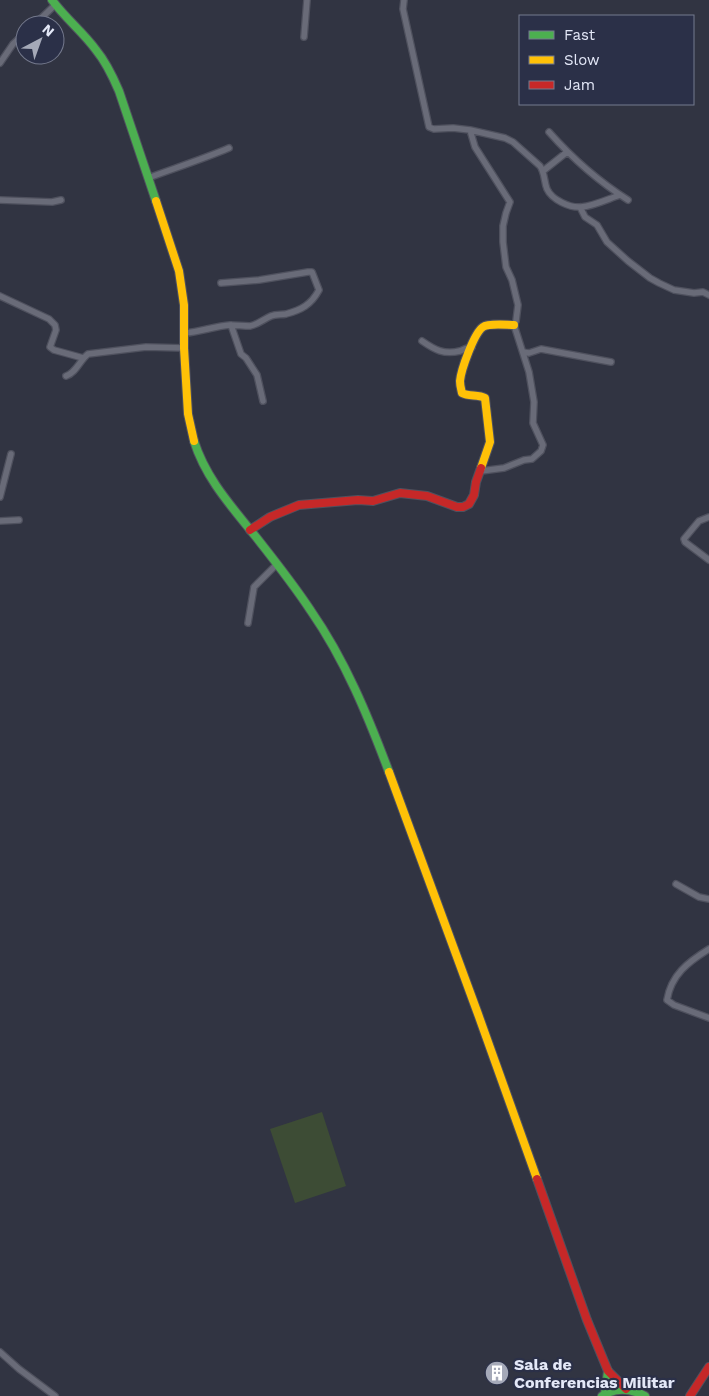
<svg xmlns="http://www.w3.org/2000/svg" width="709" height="1396" font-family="'Work Sans',sans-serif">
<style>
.green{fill:#3d4c35}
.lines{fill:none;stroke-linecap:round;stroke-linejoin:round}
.street-casing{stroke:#4f515e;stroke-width:8}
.fast-casing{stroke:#4f515e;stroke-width:10}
.slow-casing{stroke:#4f515e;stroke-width:10}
.jam-casing{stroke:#4f515e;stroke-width:10}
.street{stroke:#696b78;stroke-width:5.5}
.fast{stroke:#4caf50;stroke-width:8}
.slow{stroke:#ffc107;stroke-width:8}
.jam{stroke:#c62828;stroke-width:8}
.labels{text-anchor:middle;stroke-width:4.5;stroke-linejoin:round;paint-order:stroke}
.poi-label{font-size:16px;font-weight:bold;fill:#e4e8f8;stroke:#2b3048;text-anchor:start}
</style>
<rect width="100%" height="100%" fill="#313442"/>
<path class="green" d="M 322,1112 L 346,1186 L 295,1203 L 270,1129 Z"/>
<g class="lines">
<g class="street-casing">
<path id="street" d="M 404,0 L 403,9 L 429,127 L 434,129 L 453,128 L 470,130 L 505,138 L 513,142 L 540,166 C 545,173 544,182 547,189 C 552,200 570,208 581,207 C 594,206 608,199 620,195
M 34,25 L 55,5
M 304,37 L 307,0
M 0,63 L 13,44 L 25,33
M 470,130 L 475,147 L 510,202 L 506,213 L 503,226 L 503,242 L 506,267 L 512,280 L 518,305 L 516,321 L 514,325 L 529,372 L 534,402 L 533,423 L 543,445 L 541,451 L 532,459 L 524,460 L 504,468 L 481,471
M 549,132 C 572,158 598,181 628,200
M 543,171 L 567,152
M 148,178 C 175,168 203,159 229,148
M 0,200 L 52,202 L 61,200
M 580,207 L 585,217 L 597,225 L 607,242 L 628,261 L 650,278 L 659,283 L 674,290 L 694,293 L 703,292 L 709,295
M 0,296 L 49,319 L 55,325 L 56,330 L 50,347 L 54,350 L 83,358
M 231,325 L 241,354 L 246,358 L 257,375 L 263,401
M 185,333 C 200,332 215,326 230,325 C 237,325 243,326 250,326 C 257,325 264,319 271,316 C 276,314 281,315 286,314 C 301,310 311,305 319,290 L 312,272 L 308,272 L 259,280 L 221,283
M 422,341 C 435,350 444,355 460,351 C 464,349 467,348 472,347
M 523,352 L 529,353 L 541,349 L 611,362
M 66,376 C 76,373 80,360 88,354 L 146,347 L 184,348
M 0,497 L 11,454
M 709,517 L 699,521 L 684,539 L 685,542 L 709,560
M 0,521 L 19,520
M 248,623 L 254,587 L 277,564
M 676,884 L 699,897 L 709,899
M 709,949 C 688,962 671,975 667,1000 L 674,1005 L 709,1018
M 0,1352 L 19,1369 L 55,1396"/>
</g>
<g class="fast-casing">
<path id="fast" d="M 52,0 C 65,18 83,32 96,50 C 106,62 113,77 119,91 L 156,201
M 194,441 C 206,479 232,507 256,537 C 275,561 294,585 311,611 C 345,660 368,716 389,772
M 605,1394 L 608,1371
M 602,1396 C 616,1387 630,1388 645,1396"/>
</g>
<g class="slow-casing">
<path id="slow" d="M 156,201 L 179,271 L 184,305 L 184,348 L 188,414 L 194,441
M 481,468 L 490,442 L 485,398 C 478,394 469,397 462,393 C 461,389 460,386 460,381 C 461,370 474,333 483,327 C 488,323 507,325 514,325
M 389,772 L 478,1014 L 537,1179"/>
</g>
<g class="jam-casing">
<path id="jam" d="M 250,530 L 270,517 L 299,505 L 358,500 L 373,501 L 400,493 L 427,496 L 457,507 L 463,507 L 469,504 L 474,495 L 476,482 L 481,468
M 537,1179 L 587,1320 L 608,1371 L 626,1389
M 690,1396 L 709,1367"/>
</g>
<use href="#street" class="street"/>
<use href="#fast" class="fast"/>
<use href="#slow" class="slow"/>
<use href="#jam" class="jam"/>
</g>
<defs>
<g id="building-disc" transform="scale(1.25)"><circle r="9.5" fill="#a5a9b8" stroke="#2b3048"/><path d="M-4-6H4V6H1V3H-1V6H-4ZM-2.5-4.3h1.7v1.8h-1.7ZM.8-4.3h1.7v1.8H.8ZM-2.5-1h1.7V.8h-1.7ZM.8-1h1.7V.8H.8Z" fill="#fff"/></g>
</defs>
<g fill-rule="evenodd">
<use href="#building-disc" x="497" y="1373"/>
</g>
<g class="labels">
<g class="poi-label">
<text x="514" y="1370">Sala de<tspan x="514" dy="18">Conferencias Militar</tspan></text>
</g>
</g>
<rect x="519" y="15" width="175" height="90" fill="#2b3048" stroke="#757a8e"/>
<rect x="529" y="31" width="25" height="8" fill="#4caf50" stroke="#757a8e"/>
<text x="564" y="40" font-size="15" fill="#e4e8f8">Fast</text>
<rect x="529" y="56" width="25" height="8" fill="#ffc107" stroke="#757a8e"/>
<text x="564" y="65" font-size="15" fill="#e4e8f8">Slow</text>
<rect x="529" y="81" width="25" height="8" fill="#c62828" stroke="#757a8e"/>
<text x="564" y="90" font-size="15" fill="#e4e8f8">Jam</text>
<g transform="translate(40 40) rotate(41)"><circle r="24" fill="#2b3048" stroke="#757a8e"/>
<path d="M0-4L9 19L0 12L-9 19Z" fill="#a5a9b8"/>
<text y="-8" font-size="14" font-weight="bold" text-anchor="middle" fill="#e4e8f8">N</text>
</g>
</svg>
